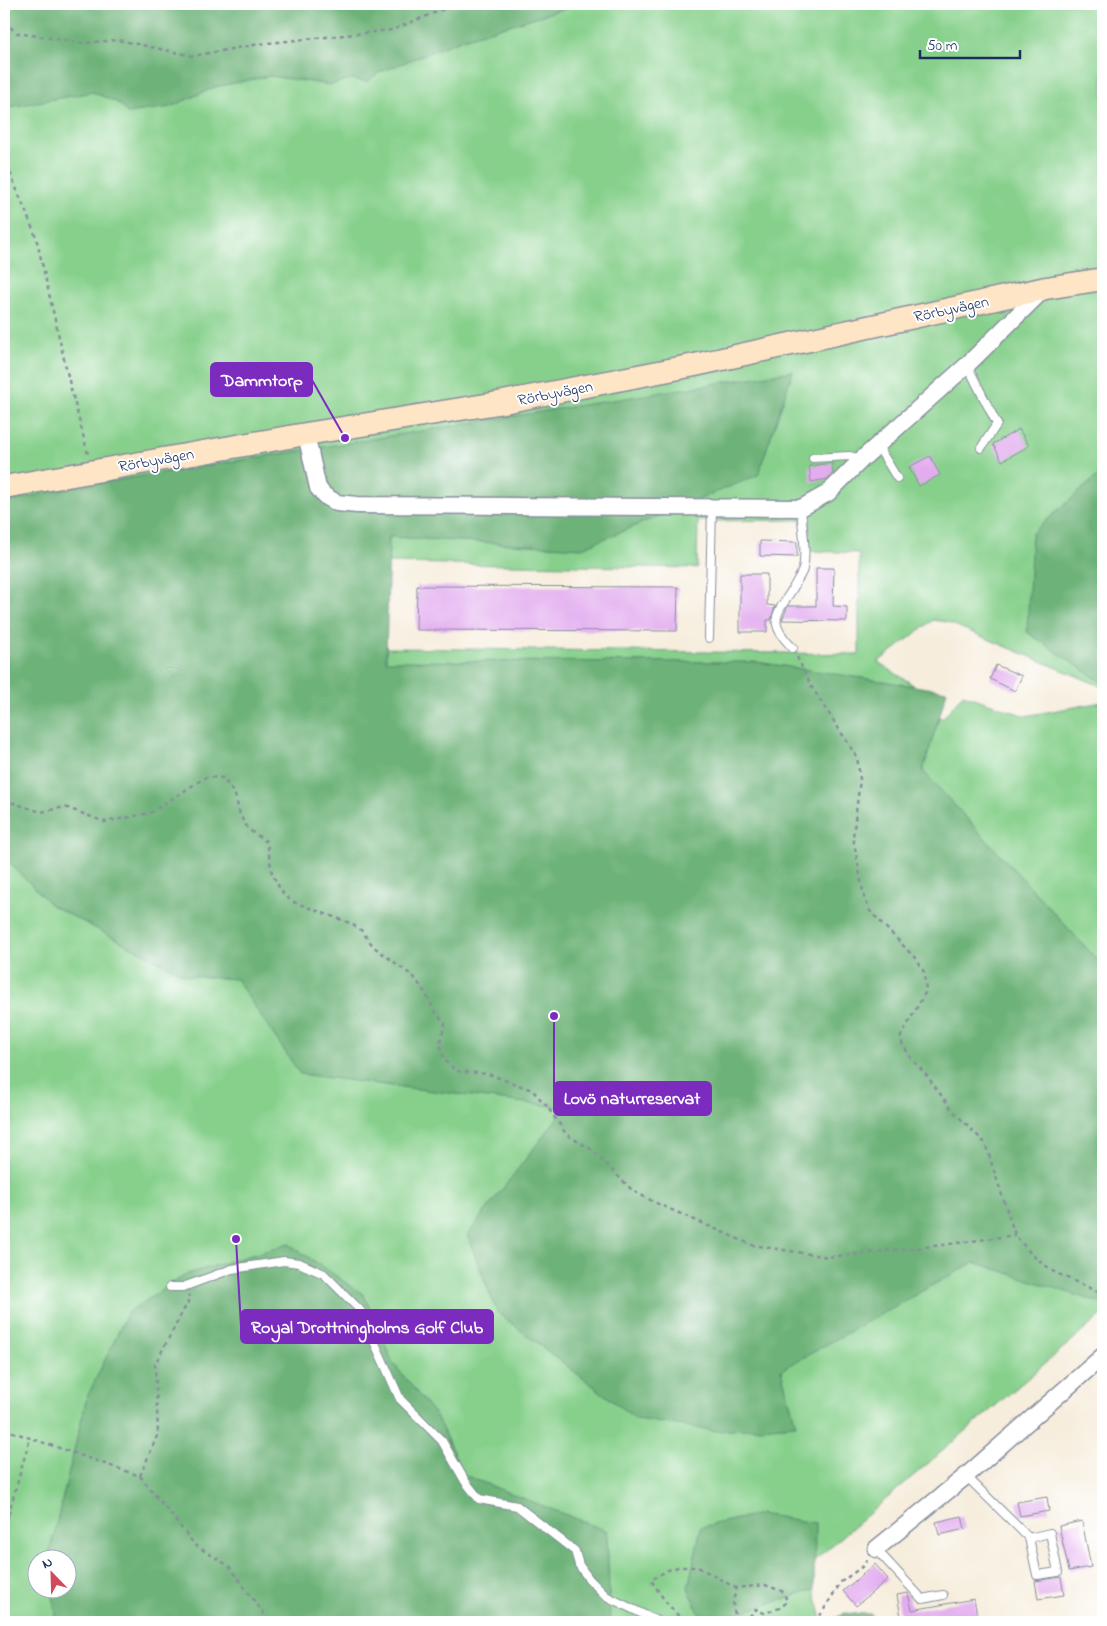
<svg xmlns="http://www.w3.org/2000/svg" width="1107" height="1626" font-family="'Indie Flower',sans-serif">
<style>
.green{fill:#87d08c;stroke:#518075;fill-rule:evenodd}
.forest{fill:#6db278;stroke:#44706b}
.building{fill:#e2acef}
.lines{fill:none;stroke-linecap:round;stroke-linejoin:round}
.lane-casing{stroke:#888e9d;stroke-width:10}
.street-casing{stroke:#888e9d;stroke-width:19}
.secondary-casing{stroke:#888e9d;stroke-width:25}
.path{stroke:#888e9d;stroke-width:2.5;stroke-dasharray:4 4;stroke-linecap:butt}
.lane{stroke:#fff;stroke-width:8}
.street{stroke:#fff;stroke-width:16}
.secondary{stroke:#fee5c5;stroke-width:22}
.labels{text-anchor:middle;stroke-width:4;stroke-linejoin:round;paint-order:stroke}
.street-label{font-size:16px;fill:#1b2f5e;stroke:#fff}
.leader{fill:none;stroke:#7b2cbf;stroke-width:2}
.callout-dot{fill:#7b2cbf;stroke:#fff;stroke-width:2}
.callout{fill:#7b2cbf;stroke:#7b2cbf;stroke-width:2}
.callout-label{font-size:18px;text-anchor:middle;font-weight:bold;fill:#fff}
</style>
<rect width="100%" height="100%" fill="#fff"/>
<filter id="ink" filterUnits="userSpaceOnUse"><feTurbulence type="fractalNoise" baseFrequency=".02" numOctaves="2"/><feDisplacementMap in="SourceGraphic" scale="10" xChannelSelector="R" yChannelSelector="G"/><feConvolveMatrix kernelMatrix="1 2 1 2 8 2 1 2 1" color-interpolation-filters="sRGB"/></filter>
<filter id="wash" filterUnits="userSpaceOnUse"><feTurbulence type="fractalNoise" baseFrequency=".0096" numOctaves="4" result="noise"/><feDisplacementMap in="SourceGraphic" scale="20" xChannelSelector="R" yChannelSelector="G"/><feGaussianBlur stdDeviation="1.12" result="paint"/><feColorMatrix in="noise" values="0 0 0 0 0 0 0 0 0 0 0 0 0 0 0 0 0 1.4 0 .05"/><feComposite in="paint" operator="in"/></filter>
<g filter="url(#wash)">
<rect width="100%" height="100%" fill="#f6eddc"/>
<path class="green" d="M 4,4 L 1103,4 L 1103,687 L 947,622 L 933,620 L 878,662 L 915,686 L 942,719 L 963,694 L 1025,716 L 1102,702 L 1103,698 L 1103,1314 L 762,1605 L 814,1590 L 823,1622 L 4,1622 ZM 809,520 L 810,551 L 859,553 L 859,654 L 386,648 L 387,563 L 697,568 L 698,521 ZM 38,1558 L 68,1558 L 68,1588 L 38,1588 Z"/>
<path class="forest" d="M 4,4 L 579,4 L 463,39 L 378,73 L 367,82 L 351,79 L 330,85 L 270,76 L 215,87 L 170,107 L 127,113 L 120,104 L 93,92 L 10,107 L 4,96 Z
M 793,371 L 758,475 L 582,548 L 389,537 L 386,661 L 757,662 L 947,691 L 923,771 L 1103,966 L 1103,1304 L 974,1262 L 781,1370 L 796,1425 L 718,1431 L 636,1419 L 497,1312 L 467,1235 L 565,1108 L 300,1074 L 236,979 L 187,976 L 51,905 L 4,857 L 4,503 L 56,490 Z
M 1103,471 L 1103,683 L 1027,632 L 1032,533 Z
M 289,1244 L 364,1295 L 393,1363 L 436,1416 L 464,1475 L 607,1531 L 610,1622 L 57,1622 L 52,1589 L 68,1588 L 68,1558 L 48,1558 L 87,1397 L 128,1312 L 187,1274 Z
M 760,1514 L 815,1523 L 814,1590 L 709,1622 L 703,1622 L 688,1588 L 701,1527 Z
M 845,1613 L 858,1614 L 871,1614 L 880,1622 L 828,1622 Z"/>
<g id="blocks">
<path class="building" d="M 1019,429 L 1029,446 L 1002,461 L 993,444 Z
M 930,456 L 940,475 L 919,486 L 909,467 Z
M 832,463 L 833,473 L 828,479 L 811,482 L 809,466 Z
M 760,541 L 797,542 L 797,557 L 760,556 Z
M 816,568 L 834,568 L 833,606 L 847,607 L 847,621 L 782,620 L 788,606 L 816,606 Z
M 740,574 L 767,574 L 767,605 L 775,606 L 771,620 L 767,620 L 767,632 L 740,632 Z
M 417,586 L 678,587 L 677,631 L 416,630 Z
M 996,665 L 1022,676 L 1015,691 L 990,679 Z
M 1047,1497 L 1049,1511 L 1020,1516 L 1017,1502 Z
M 962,1516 L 965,1529 L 939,1535 L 936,1522 Z
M 1082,1521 L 1091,1567 L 1069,1571 L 1059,1526 Z
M 875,1564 L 888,1579 L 856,1606 L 843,1591 Z
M 1061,1577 L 1064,1595 L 1038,1599 L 1035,1581 Z
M 908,1593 L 912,1610 L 974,1599 L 977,1615 L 937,1622 L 902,1622 L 897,1595 Z"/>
</g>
</g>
<g filter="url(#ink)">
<use href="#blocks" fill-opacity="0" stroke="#888e9d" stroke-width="1"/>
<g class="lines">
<g class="lane-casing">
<path id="lane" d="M 967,365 L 997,424 L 981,448
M 877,445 L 897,478
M 813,458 L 849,456 L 862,459
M 709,638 L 712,508
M 793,648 C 763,619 780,612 796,583 C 798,578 802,574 803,569 C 807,550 802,527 801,508
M 170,1287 L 183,1287 L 232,1269 L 284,1261 L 299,1263 L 324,1274 L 360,1310 L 400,1399 L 442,1441 L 465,1481 L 479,1499 L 517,1506 L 575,1551 L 579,1565 L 589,1579 L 606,1596 L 659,1622
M 966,1476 L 1029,1538 L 1037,1575 L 1058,1572 L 1050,1533 L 1029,1538
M 876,1549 L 922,1599 L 943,1595"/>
</g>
<g class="street-casing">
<path id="street" d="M 306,434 L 318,488 L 325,496 L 337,503 L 357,505 L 801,508 L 828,493 L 862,459 L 967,365 L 1044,289
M 876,1549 L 966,1476 L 1103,1356"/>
</g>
<g class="secondary-casing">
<path id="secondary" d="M 4,487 L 306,434 L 498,403 L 695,365 L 1046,288 L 1097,280 L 1103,281"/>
</g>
<path class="path" d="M 4,22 L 17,33 L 83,43 L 118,40 L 193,56 L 259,44 L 392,30 L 456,4
M 4,158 L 36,237 L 70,385 L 88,454
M 797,657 L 811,686 L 857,757 L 860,779 L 853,837 L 864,897 L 870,911 L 917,960 L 924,972 L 926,991 L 900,1038 L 903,1045 L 911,1058 L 927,1076 L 953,1111 L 985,1143 L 1015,1235 L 1032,1255 L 1054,1272 L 1103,1294
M 4,800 L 41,812 L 65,807 L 105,822 L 150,813 L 206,777 L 223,778 L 235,795 L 240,815 L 248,829 L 267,842 L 272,873 L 281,891 L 291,901 L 350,923 L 361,930 L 374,947 L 414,977 L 424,991 L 435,1011 L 445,1024 L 440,1043 L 444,1060 L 456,1071 L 488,1074 L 532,1090 L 546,1105 L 567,1135 L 591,1149 L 633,1191 L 656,1203 L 752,1245 L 828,1257 L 943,1245 L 1015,1235
M 4,1429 L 140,1476 L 158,1434 L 155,1364 L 190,1298 L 188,1295
M 140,1476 L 195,1545 L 229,1566 L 270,1622
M 4,1530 L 30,1438
M 4,1601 L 10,1599
M 684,1622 L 665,1601 L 651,1580 L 668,1570 L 678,1567 L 698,1567 L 736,1588 L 765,1585 L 784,1592 L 787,1602 L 780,1608 L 764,1613 L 756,1609 L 749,1617 L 735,1622
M 736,1622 L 733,1602 L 736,1588
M 814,1622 L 818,1619 L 841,1582 L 863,1566 L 867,1560"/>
<use href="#lane" class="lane"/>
<use href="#street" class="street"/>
<use href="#secondary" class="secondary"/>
</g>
</g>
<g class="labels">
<g class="street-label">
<text transform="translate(951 308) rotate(-12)" y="6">Rörbyvägen</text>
<text transform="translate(555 392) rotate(-11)" y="6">Rörbyvägen</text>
<text transform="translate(156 459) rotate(-10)" y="6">Rörbyvägen</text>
</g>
</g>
<path class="leader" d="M345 438L312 380M554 1016L554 1098M236 1239L241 1327"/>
<g class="callout-dot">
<circle cx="345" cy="438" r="5"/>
<circle cx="554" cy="1016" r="5"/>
<circle cx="236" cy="1239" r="5"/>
</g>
<g class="callout">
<rect x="211" y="363" width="101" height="33" rx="5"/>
<rect x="554" y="1082" width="157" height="33" rx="5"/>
<rect x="241" y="1310" width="252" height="33" rx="5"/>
</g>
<g class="callout-label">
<text x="262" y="386">Dammtorp</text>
<text x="632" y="1104">Lovö naturreservat</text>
<text x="367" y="1333">Royal Drottningholms Golf Club</text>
</g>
<rect width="1107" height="1626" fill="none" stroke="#fff" stroke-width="20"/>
<g transform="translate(52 1574) rotate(337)"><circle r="24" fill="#ffffff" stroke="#a4acbf"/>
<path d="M0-4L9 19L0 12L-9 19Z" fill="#d1495b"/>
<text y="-8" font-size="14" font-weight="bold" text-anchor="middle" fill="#1b2f5e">N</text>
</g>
<path d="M920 50v8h100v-8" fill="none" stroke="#1b2f5e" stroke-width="2.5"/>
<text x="927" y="50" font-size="15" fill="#1b2f5e" stroke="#ffffff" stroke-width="4" paint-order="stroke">50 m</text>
</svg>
